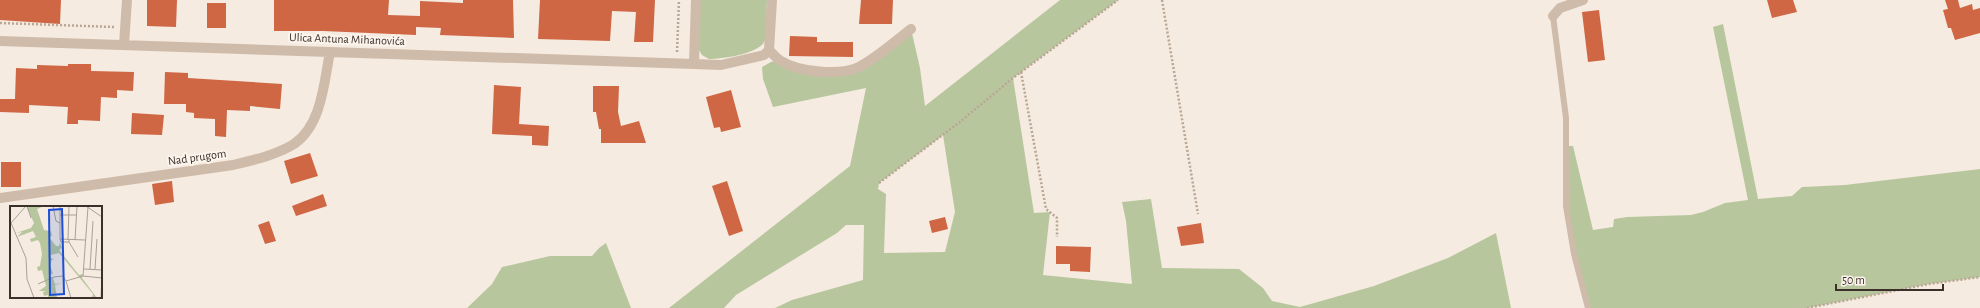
<svg xmlns="http://www.w3.org/2000/svg" width="1980" height="308" font-family="'Alegreya Sans',sans-serif">
<style>
.green{fill:#b8c69e;fill-rule:evenodd}
.building{fill:#cf6644}
.lines{fill:none;stroke-linecap:round;stroke-linejoin:round}
.path{stroke:#bba594;stroke-width:2.5;stroke-dasharray:2 2;stroke-linecap:butt}
.service{stroke:#cfbbaa;stroke-width:6}
.minor{stroke:#cfbbaa;stroke-width:10}
.labels{text-anchor:middle;stroke-width:4;stroke-linejoin:round;paint-order:stroke}
.street-label{font-size:12px;fill:#3c302a;stroke:#fcf5ed}
.inset-road{fill:none;stroke:#aba097;stroke-width:1}
.view{fill:#1d4ed8;fill-opacity:0.15;stroke:#1d4ed8;stroke-width:2}
.inset-edge{fill:none;stroke:#3c302a;stroke-width:2}
</style>
<rect width="100%" height="100%" fill="#f5ebe0"/>
<path class="green" d="M 699,0 L 767,0 C 766,13 768,28 765,40 C 761,54 721,59 709,59 L 702,55 L 698,48 Z
M 1060,0 L 1118,0 L 1013,78 L 1034,213 L 1050,212 L 1043,275 L 1132,284 L 1126,221 L 1122,202 L 1151,199 L 1162,268 L 1239,269 L 1263,288 L 1272,301 L 1300,307 L 1374,286 L 1448,258 L 1496,233 L 1511,308 L 775,308 L 792,300 L 863,280 L 864,225 L 846,225 L 837,233 L 736,295 L 724,308 L 669,308 L 850,166 L 866,88 L 773,107 L 763,79 L 762,67 L 771,62 L 780,60 L 794,67 L 847,71 L 911,29 L 920,68 L 925,106 ZM 943,135 L 955,212 L 945,252 L 884,253 L 886,194 L 878,189 L 879,183 Z
M 1723,24 L 1758,199 L 1792,196 L 1802,187 L 1845,185 L 1980,169 L 1980,277 L 1929,284 L 1807,308 L 1588,308 L 1566,206 L 1567,146 L 1573,146 L 1593,230 L 1613,227 L 1614,219 L 1627,217 L 1691,215 L 1703,212 L 1725,203 L 1748,200 L 1713,27 Z
M 606,243 L 631,308 L 467,308 L 492,284 L 502,267 L 550,256 L 592,256 L 599,248 Z"/>
<path class="building" d="M 0,0 L 61,0 L 60,24 L 0,20 Z
M 147,0 L 177,0 L 176,27 L 147,26 Z
M 274,0 L 389,0 L 388,15 L 420,16 L 420,1 L 463,3 L 463,0 L 513,0 L 514,38 L 440,35 L 441,28 L 416,27 L 416,35 L 323,31 L 274,31 Z
M 540,0 L 655,0 L 653,42 L 634,42 L 636,12 L 612,11 L 610,41 L 538,39 Z
M 861,0 L 893,0 L 892,24 L 859,24 Z
M 1767,0 L 1793,0 L 1797,12 L 1772,18 Z
M 1945,0 L 1958,0 L 1960,8 L 1972,4 L 1973,10 L 1980,8 L 1980,33 L 1955,40 L 1951,28 L 1948,28 L 1943,10 L 1948,9 Z
M 207,3 L 226,3 L 226,28 L 207,28 Z
M 1599,10 L 1605,60 L 1588,62 L 1582,12 Z
M 790,36 L 817,37 L 817,42 L 853,42 L 853,57 L 789,56 Z
M 68,64 L 91,64 L 91,71 L 134,72 L 133,91 L 117,90 L 117,98 L 101,97 L 100,121 L 78,120 L 78,124 L 67,124 L 68,107 L 29,105 L 29,113 L 0,112 L 0,99 L 15,99 L 16,68 L 37,69 L 37,65 L 68,66 Z
M 165,72 L 188,73 L 188,78 L 282,84 L 280,109 L 250,106 L 250,111 L 227,110 L 226,137 L 215,136 L 215,119 L 194,118 L 194,113 L 186,112 L 186,104 L 164,104 Z
M 494,85 L 521,87 L 519,124 L 549,126 L 548,146 L 532,145 L 532,136 L 492,134 Z
M 593,86 L 619,86 L 618,112 L 621,126 L 639,121 L 646,143 L 601,143 L 601,129 L 599,129 L 596,112 L 593,112 Z
M 731,90 L 741,127 L 721,132 L 720,127 L 714,128 L 706,97 Z
M 132,113 L 164,115 L 162,135 L 131,134 Z
M 310,153 L 318,176 L 291,184 L 284,161 Z
M 1,162 L 21,162 L 21,187 L 1,187 Z
M 172,181 L 174,202 L 155,205 L 152,184 Z
M 727,181 L 743,231 L 729,236 L 712,186 Z
M 323,194 L 327,206 L 296,216 L 292,206 Z
M 945,217 L 948,229 L 932,233 L 929,221 Z
M 269,221 L 276,241 L 265,244 L 258,225 Z
M 1201,223 L 1204,243 L 1181,246 L 1177,227 Z
M 1056,246 L 1091,247 L 1090,272 L 1070,271 L 1070,264 L 1056,264 Z"/>
<g class="lines">
<path class="path" d="M 1162,0 L 1198,214
M 0,23 L 114,27
M 677,52 L 679,0
M 1021,72 L 1046,209 L 1057,218 L 1057,237
M 879,183 L 961,121 L 1013,78 L 1118,0
M 1807,308 L 1929,284 L 1980,277"/>
<path class="service" d="M 1553,16 L 1566,118 L 1566,206 L 1574,254 L 1588,308"/>
<path class="minor" d="M 696,0 L 694,64 L 721,65 L 764,55 L 769,50 L 772,0
M 1553,16 L 1560,8 L 1583,0
M 0,41 L 694,64
M 124,45 L 127,0
M 769,50 C 773,54 776,58 781,61 C 798,72 840,76 859,67 C 878,57 894,42 911,29
M 0,198 L 233,165 C 254,160 276,155 294,144 C 322,125 324,82 330,52"/>
</g>
<g class="labels">
<g class="street-label">
<text transform="translate(347 39) rotate(2)" y="4">Ulica Antuna Mihanovića</text>
<text transform="translate(197 157) rotate(-8)" y="4">Nad prugom</text>
</g>
</g>
<g transform="translate(10 206)">
<rect width="92" height="92" fill="#f5ebe0"/>
<path d="M 21,0 L 34,0 L 27,3 L 34,24 L 41,25 L 42,30 L 39,31 L 46,40 L 49,40 L 50,36 L 52,42 L 49,44 L 69,69 L 73,68 L 72,72 L 87,92 L 82,92 L 83,88 L 49,47 L 41,49 L 41,52 L 44,53 L 42,54 L 40,59 L 43,68 L 38,69 L 43,72 L 45,78 L 52,77 L 45,79 L 47,92 L 38,92 L 38,89 L 34,90 L 33,86 L 36,85 L 29,85 L 36,80 L 32,64 L 28,65 L 27,61 L 30,60 L 32,48 L 30,37 L 28,34 L 21,36 L 20,33 L 26,31 L 23,25 L 7,31 L 12,26 L 6,27 L 21,22 L 24,17 L 17,2 Z" fill="#b8c69e"/>
<path class="inset-road" d="M 16,0 L 1,17 L 16,52 L 17,73 L 24,92M 17,0 L 21,12M 43,0 L 46,15 L 50,17M 76,0 L 92,11M 50,9 L 66,9M 50,33 L 50,0M 58,34 L 59,0M 59,34 L 59,36 L 51,36 L 50,33 L 75,34M 65,34 L 67,0M 59,36 L 68,51M 74,63 L 92,64M 80,63 L 83,15M 85,63 L 87,33M 73,70 L 78,1M 73,70 L 92,72M 28,78 L 44,71 L 53,70 L 56,75M 61,92 L 56,75 L 73,70M 91,92 L 92,67"/>
<path class="view" d="M 52,3 L 54,88 L 40,89 L 39,4 Z"/>
<rect width="92" height="92" class="inset-edge"/>
</g>
<path d="M1836 284v6h107v-6" fill="none" stroke="#3c302a" stroke-width="2"/>
<text x="1842" y="284" font-size="12" fill="#3c302a" stroke="#fcf5ed" stroke-width="3" paint-order="stroke">50 m</text>
</svg>
